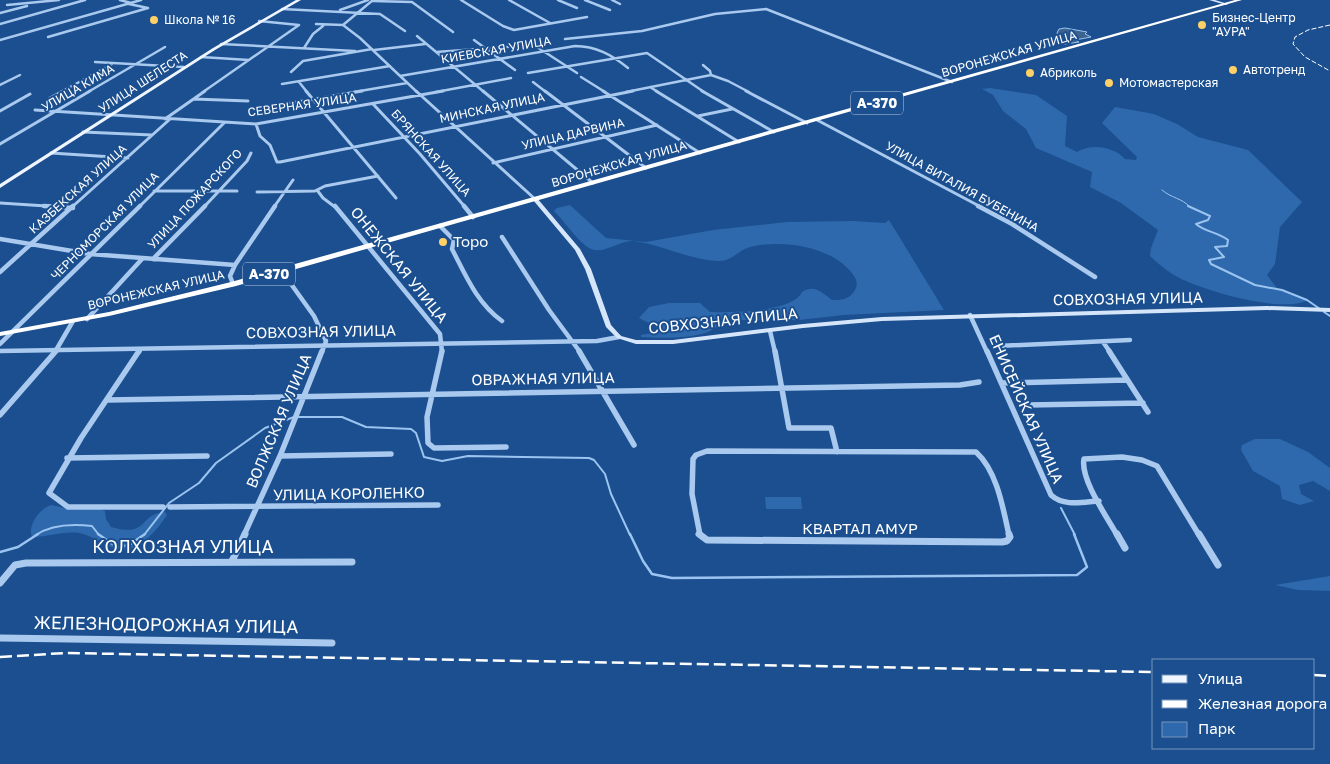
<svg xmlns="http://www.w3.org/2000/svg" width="1330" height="764" font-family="'Golos Text',sans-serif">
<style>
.green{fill:#2e69ad}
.water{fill:#3c6290;stroke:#9cc4f0}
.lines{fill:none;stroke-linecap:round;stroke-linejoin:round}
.stream-far2{stroke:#9cc4f0;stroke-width:1}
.stream-far1{stroke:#9cc4f0;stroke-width:2}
.stream{stroke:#9cc4f0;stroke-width:2.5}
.street-far4{stroke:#a9c9ee;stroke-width:2.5}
.street-far3{stroke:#a9c9ee;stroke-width:3}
.street-far2{stroke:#a9c9ee;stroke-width:4.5}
.street-far1{stroke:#a9c9ee;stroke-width:5.5}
.street{stroke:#a9c9ee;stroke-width:7}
.secondary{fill:#d6e6fa;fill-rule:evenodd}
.primary{fill:#f0f6ff;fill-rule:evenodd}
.highway{fill:#fff;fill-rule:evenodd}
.rail-far1{stroke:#fff;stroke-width:1;stroke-dasharray:5 2;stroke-linecap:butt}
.rail{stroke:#fff;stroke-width:2.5;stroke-dasharray:12 5;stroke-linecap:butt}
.poi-dot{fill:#ffd166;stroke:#1b4f8f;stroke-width:2}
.labels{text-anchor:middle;stroke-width:4;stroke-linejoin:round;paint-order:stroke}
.far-poi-label{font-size:12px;fill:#fff;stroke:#1b4f8f;text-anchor:start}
.far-street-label{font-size:12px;fill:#fff;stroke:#1b4f8f}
.shield{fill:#1b4f8f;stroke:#bbcadd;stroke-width:1}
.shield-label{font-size:14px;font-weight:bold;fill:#fff}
.poi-label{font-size:15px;fill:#fff;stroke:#1b4f8f;text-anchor:start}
.street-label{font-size:15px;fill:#fff;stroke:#1b4f8f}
.near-street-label{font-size:18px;fill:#fff;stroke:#1b4f8f}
</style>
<rect width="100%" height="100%" fill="#1b4f8f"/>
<path class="green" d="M 990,88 L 1036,95 L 1067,116 L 1065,146 L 1077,152 C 1092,143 1114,147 1125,159 L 1136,160 L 1137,157 L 1102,123 L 1115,107 L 1154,114 L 1177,124 L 1198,137 L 1248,150 L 1302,202 L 1280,227 L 1275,264 L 1267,275 L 1277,288 L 1305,299 L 1306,301 C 1280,313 1199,290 1174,275 C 1166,270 1157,263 1150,256 L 1151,248 L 1158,230 L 1121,203 L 1090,187 L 1092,172 L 1036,148 L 1026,129 L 1003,111 L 993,95 L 982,89 Z
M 570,205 L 606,238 L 646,242 L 713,230 L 787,222 L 853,221 L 885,223 L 889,220 L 944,310 L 844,315 L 799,320 L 730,320 C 721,322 715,330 705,333 C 685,339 661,338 641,337 L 641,335 L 658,332 L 655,326 L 639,318 L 649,307 L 669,303 L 700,303 L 710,312 C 729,313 794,312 802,292 C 815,284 822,293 832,300 C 839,300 845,300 850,296 C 857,290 859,283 854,276 C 834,246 782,239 750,247 C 738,250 733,261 719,261 C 689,260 663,245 634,241 C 620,240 608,252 594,250 C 582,248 564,220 554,211 L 557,208 Z
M 1255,439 L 1280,439 L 1308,452 L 1330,468 L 1330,491 L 1313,481 L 1299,485 L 1301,494 L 1314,501 L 1300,505 L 1282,499 L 1280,486 L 1253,471 L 1241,450 L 1242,445 Z
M 765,497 L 801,497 L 802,509 L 766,509 Z
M 51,505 L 70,509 L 100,509 L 105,511 L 106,519 L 111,527 C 149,538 138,514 165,512 L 167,515 C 156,532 134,558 111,547 C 101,543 90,535 79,533 C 63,531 48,537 32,537 C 27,526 40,508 51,505 Z
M 1330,576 L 1330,591 L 1298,590 L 1275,585 Z"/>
<path class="water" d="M 1065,28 L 1087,32 L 1085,34 L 1091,37 L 1075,40 L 1079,42 L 1065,44 L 1052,41 L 1053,39 L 1059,38 L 1057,33 L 1059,29 Z"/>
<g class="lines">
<path class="stream-far2" d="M 1162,190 C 1171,198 1182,198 1190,207"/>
<path class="stream-far1" d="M 1188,206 L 1210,216 L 1208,220 L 1196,224 C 1205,232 1218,232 1228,240 L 1227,246 L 1215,247 L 1224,257 L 1209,260 L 1211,264 L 1255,285 L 1282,290 L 1307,300 L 1320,309
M 1324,312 L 1330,316
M 298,417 L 342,417 L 366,427 L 411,429 L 416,433 L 424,457 L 442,461 L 468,456 L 589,458 L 594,460 L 605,474 L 611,494 L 630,535
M 1061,508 L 1075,535
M 36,535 C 52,524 74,524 92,526 L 99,535
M 144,535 L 169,503 L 199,483 L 216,463 L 265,428 L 294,417"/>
<path class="stream" d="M 98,534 L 117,547 L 129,545 L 145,534
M 630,534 L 643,561 L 652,574 L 672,578 L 1077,575 L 1087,567 L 1074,534
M 0,552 L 18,547 L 38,534"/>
<path class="street-far4" d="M 120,0 L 131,3
M 461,0 L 503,26 L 514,30 L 587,17
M 509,0 L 550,23
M 558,0 L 577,8
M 585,0 L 610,10
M 612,0 L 620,4
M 373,1 L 412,2 L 453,32
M 7,5 L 59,0
M 282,9 L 380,14 L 405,31
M 340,10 L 368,0
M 0,13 L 27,6
M 0,24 L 85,0
M 316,24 L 343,25 L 360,38 L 417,92
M 343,25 L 373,0
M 417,36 L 484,92
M 48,37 L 148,8 L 129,4
M 565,39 L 642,31 L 715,14 L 766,9 L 952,82
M 0,40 L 141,0
M 474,40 L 515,70
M 221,44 L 355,51
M 304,48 L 313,34 L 323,26
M 374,50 L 425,44
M 436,52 L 534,45 L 577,73
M 201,57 L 249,60
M 95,62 L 184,67
M 703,65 L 710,71 L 711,75 L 728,81 L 749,92
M 291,72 L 303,61 L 372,49
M 528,73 L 647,53 L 704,92
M 400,76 L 575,46 C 596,46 612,55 628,68
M 581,77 L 605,92
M 299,82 L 307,92
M 533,82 L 546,92
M 282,84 L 390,66
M 0,85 L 20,75
M 650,87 L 658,92
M 61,92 L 112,64
M 88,92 L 165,47
M 203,92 L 299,25 L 259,21
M 354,92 L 407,83
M 436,92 L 511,78
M 626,92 L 711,75"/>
<path class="street-far3" d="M 306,91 L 396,198
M 416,91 L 535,199
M 483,91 L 593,183
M 545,91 L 646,168
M 603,91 L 700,153
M 656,91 L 739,142
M 702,91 L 774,132
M 746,91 L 807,123
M 50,98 L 63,91
M 194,99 L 248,101
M 373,104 L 420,154 L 465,207
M 256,109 L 362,91
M 35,110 L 256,124 L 443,91
M 0,111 L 30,94
M 698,116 L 732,109
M 165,119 L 205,91
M 817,120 L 981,207
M 256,124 L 260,136 L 270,145 L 277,162 L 280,162 L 633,91
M 83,132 L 152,135
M 0,144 L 90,91
M 51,153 L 128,158
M 493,163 L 657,125
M 317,190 L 323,198 L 335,207
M 154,191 L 237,191
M 257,192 L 315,191 L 325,186 L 378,176
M 0,203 L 62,207
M 72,207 L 169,120
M 139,207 L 224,123
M 204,207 L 247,161 L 251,153
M 274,207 L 293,180"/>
<path class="street-far2" d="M 44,206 L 73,208
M 335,206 L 440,334 L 442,352
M 464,206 L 473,217
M 978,206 L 1012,224 L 1095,277
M 440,226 L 454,240 L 452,249 C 466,276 477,303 502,321
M 502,237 L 549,310 L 580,352
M 0,239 L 90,254 L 235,265
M 153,259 L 205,206
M 281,270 L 314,316 L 326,341 L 322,352
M 0,272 L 73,206
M 233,284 L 230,276 L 235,265 L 275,206
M 970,315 L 987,352
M 87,319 L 142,259
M 770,331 L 775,352
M 1103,342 L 1110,352
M 0,344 L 140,206
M 998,346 L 1130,340
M 0,351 L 597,341 L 619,337
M 55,352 L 73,321
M 139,352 L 140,350"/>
<path class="street-far1" d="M 139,351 L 81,438 L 49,493 L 68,507 L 163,507
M 442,351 L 427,417 L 428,443 L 434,448 L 506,447
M 579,351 L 634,445
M 775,351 L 789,428 L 831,428 L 837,452
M 987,351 L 1051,495 C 1064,507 1083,502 1099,501
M 1109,351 L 1148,412
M 1002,383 L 1127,380
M 108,400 L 960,385 L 979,382
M 1028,405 L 1143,403
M 0,415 L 56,351
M 280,456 L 391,454
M 67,458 L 207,456
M 170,507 L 438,505
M 244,535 L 280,456 L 322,351
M 700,535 L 692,494 L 693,459 L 696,455 L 707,451 L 976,452 C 997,471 1003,508 1009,535
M 1117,535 C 1107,517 1080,479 1084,459 L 1122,457 L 1142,460 L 1157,466 L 1199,535"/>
<path class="street" d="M 699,534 L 707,540 L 1002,542 L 1007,541 L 1010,537 L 1009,534
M 1117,534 L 1125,548
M 1199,534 L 1218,565
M 232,561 L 245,534
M 0,583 L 15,565 L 26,563 L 352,562
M 0,638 L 332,643"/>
<path class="secondary" d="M 1209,0 L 1215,0 L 1228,4 L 1226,5 Z
M 535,197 L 537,198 L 580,249 L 591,269 L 611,325 L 621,336 L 636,340 L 673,340 L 803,324 L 882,317 L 1267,306 L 1330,308 L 1330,312 L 1267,310 L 882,321 L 803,328 L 673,344 L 636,344 L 617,338 L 606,327 L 585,269 L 575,250 L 533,200 L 532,199 Z"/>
<path class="primary" d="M 296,0 L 301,0 L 215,50 L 0,188 L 0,184 L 213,48 Z"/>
<path class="highway" d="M 1235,0 L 1242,0 L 236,286 L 109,316 L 0,336 L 0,332 L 109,312 L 231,282 Z"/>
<path class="rail-far1" d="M 1330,25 L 1308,30 L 1295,37 L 1293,44 L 1305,57 L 1330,71"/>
<path class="rail" d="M 0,657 L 65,653 L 1154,672
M 1314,675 L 1330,676"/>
</g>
<g class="poi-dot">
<circle cx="154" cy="20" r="5"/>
<circle cx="1202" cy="25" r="5"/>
<circle cx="1233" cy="70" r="5"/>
<circle cx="1030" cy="73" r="5"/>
<circle cx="1109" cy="83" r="5"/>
<circle cx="443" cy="242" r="5"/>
</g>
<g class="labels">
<g class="far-poi-label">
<text x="1212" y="22">Бизнес-Центр<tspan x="1212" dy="14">"АУРА"</tspan></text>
<text x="164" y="24">Школа № 16</text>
<text x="1243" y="74">Автотренд</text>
<text x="1040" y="77">Абриколь</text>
<text x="1119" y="87">Мотомастерская</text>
</g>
<g class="far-street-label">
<text transform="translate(496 50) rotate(-10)" y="4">КИЕВСКАЯ УЛИЦА</text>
<text transform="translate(1009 54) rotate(-16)" y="4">ВОРОНЕЖСКАЯ УЛИЦА</text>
<text transform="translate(143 82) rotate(-33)" y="4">УЛИЦА ШЕЛЕСТА</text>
<text transform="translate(78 88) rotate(-30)" y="4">УЛИЦА КИМА</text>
<text transform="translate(302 105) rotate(-8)" y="4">СЕВЕРНАЯ УЛИЦА</text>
<text transform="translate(492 108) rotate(-12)" y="4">МИНСКАЯ УЛИЦА</text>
<text transform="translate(573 134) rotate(-13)" y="4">УЛИЦА ДАРВИНА</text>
<text transform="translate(431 153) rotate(48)" y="4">БРЯНСКАЯ УЛИЦА</text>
<text transform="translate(619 164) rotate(-16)" y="4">ВОРОНЕЖСКАЯ УЛИЦА</text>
<text transform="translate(962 187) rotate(29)" y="4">УЛИЦА ВИТАЛИЯ БУБЕНИНА</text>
<text transform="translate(78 189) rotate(-42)" y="4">КАЗБЕКСКАЯ УЛИЦА</text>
<text transform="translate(195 199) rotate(-47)" y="4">УЛИЦА ПОЖАРСКОГО</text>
<text transform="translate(105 226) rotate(-45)" y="4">ЧЕРНОМОРСКАЯ УЛИЦА</text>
<text transform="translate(156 290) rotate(-13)" y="4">ВОРОНЕЖСКАЯ УЛИЦА</text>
</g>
<g class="shield">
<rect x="851" y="91.5" width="52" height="23" rx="4"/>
<rect x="243" y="262.5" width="52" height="23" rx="4"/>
</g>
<g class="shield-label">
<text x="877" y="108">А-370</text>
<text x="269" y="279">А-370</text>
</g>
<g class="poi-label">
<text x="453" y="247">Торо</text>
</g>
<g class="street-label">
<text transform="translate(399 265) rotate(51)" y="5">ОНЕЖСКАЯ УЛИЦА</text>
<text transform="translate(1128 299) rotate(-1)" y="5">СОВХОЗНАЯ УЛИЦА</text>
<text transform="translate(723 321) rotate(-6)" y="5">СОВХОЗНАЯ УЛИЦА</text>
<text transform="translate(321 332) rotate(-1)" y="5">СОВХОЗНАЯ УЛИЦА</text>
<text transform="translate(543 379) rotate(-1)" y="5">ОВРАЖНАЯ УЛИЦА</text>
<text transform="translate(1026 409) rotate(66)" y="5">ЕНИСЕЙСКАЯ УЛИЦА</text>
<text transform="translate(279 421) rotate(-67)" y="5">ВОЛЖСКАЯ УЛИЦА</text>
<text transform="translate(349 494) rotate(-1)" y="5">УЛИЦА КОРОЛЕНКО</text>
<text x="860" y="534">КВАРТАЛ АМУР</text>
</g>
<g class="near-street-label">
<text x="183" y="553">КОЛХОЗНАЯ УЛИЦА</text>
<text transform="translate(166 625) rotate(1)" y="6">ЖЕЛЕЗНОДОРОЖНАЯ УЛИЦА</text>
</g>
</g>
<rect x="1152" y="659" width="162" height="90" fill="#1b4f8f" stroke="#7695bc"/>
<rect x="1162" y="675" width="25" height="8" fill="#f0f6ff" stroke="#7695bc"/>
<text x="1198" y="684" font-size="15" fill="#ffffff">Улица</text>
<rect x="1162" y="700" width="25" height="8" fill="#ffffff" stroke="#7695bc"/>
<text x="1198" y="709" font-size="15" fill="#ffffff">Железная дорога</text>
<rect x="1162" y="722" width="25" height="15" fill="#2e69ad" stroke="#7695bc"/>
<text x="1198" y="734" font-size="15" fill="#ffffff">Парк</text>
</svg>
